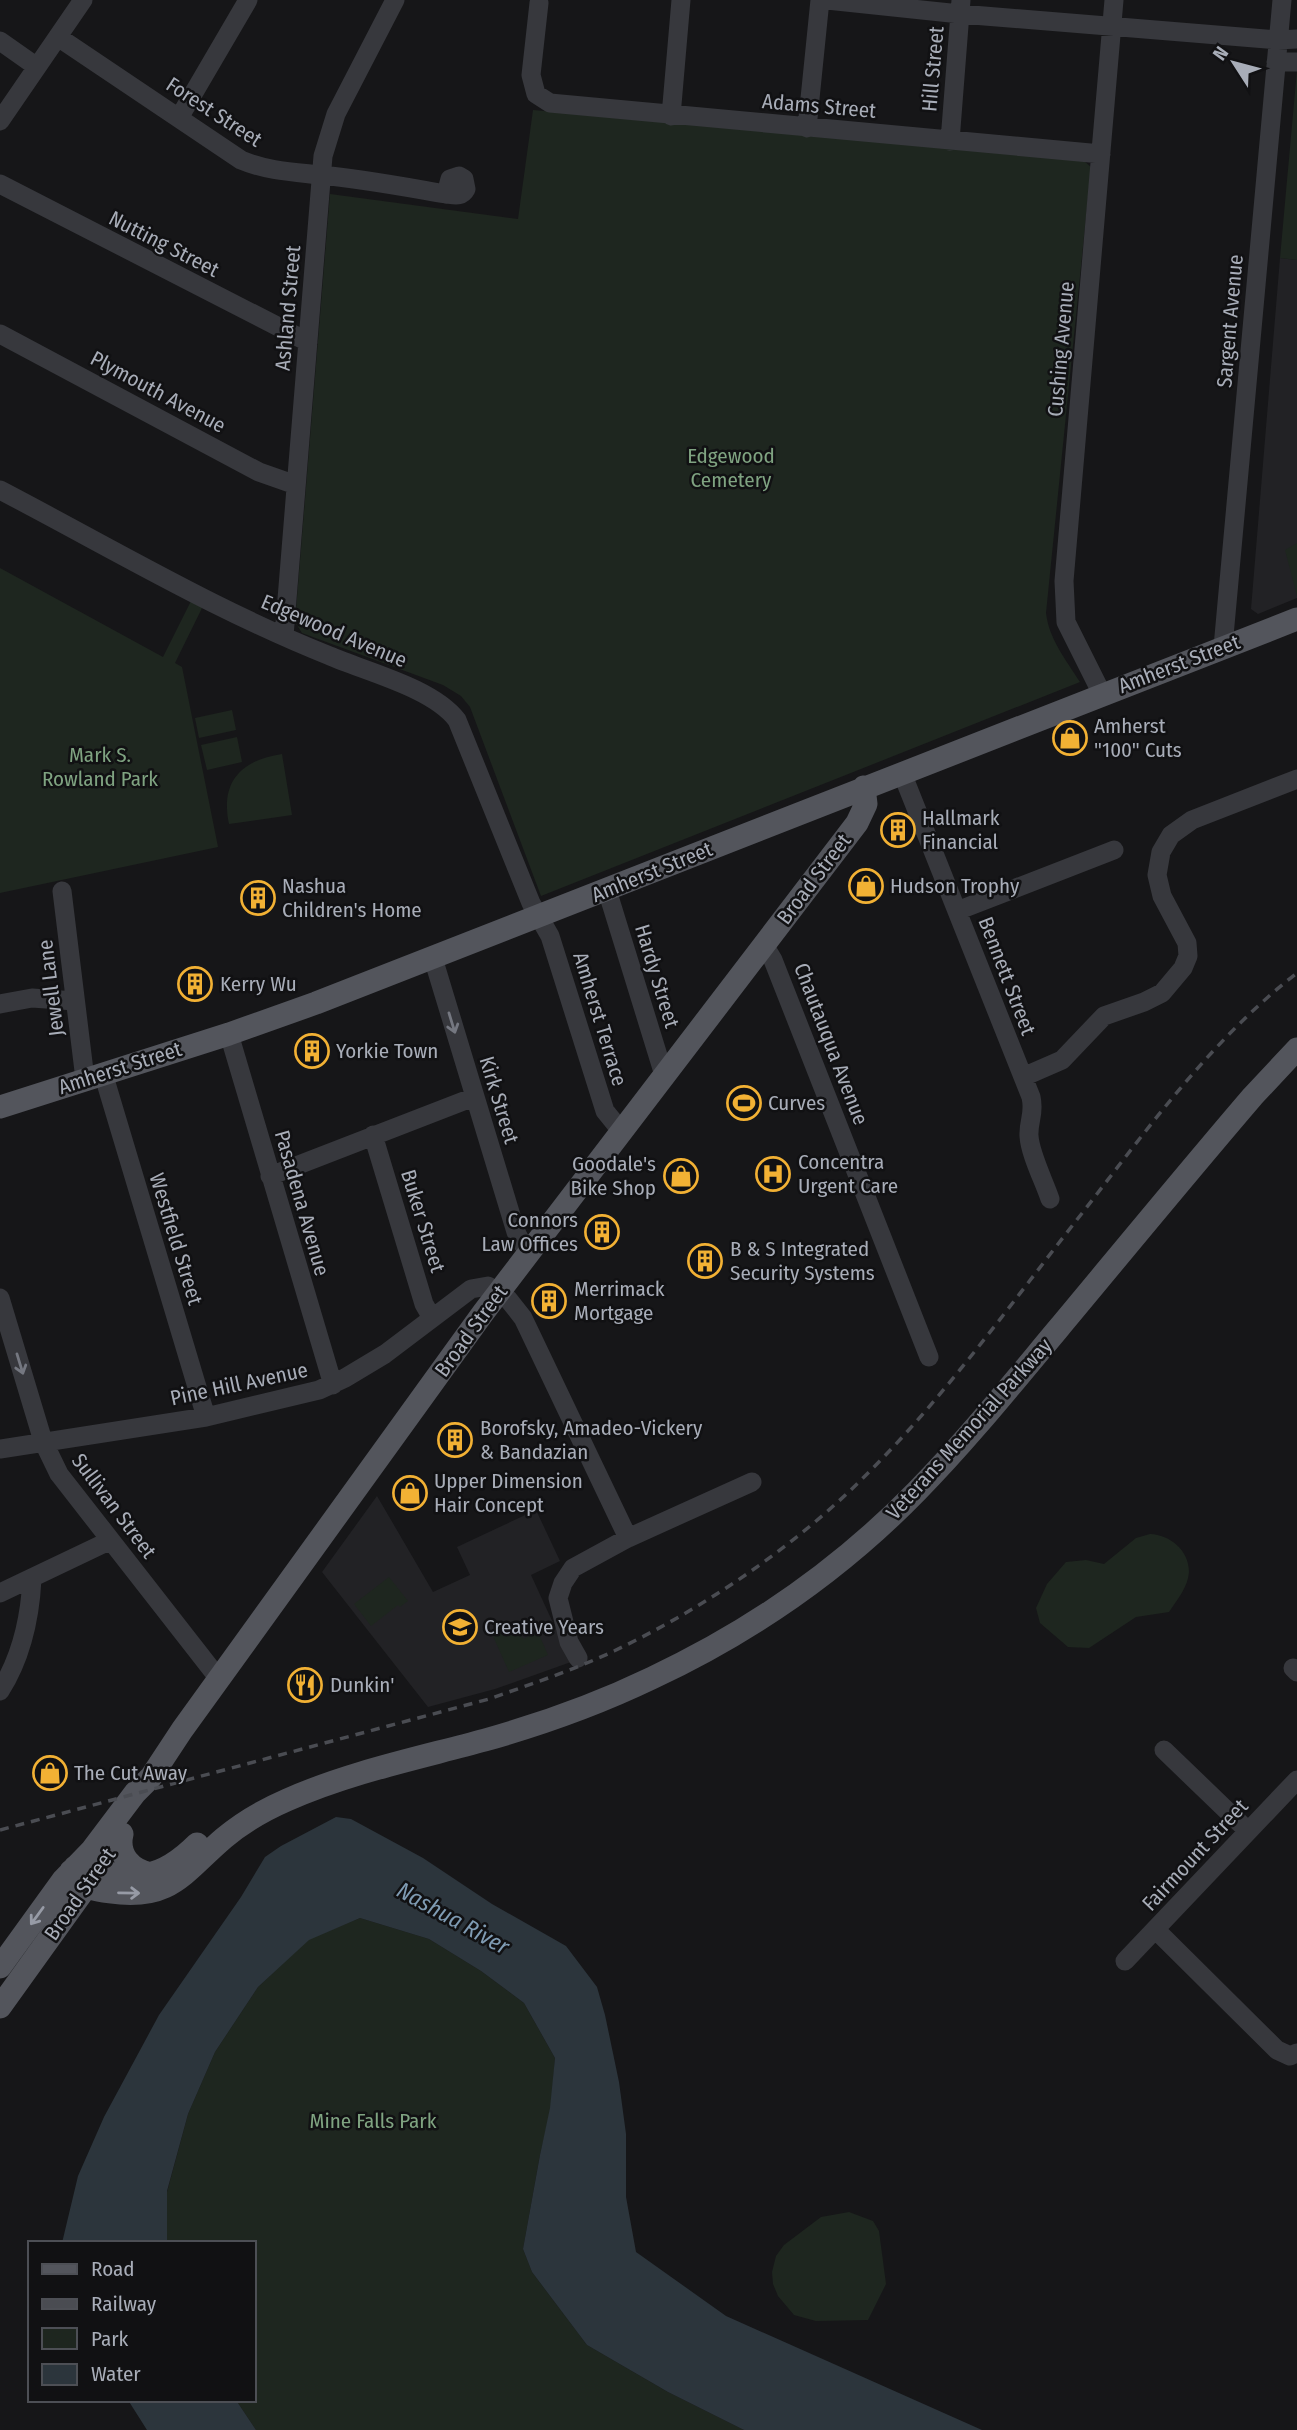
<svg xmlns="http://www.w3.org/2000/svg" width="1297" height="2430" font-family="'Fira Sans Condensed',sans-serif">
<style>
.built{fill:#222225}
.green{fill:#1e261f}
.water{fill:#2c353c}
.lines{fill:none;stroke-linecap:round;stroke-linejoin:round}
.minor{stroke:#37383d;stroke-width:19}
.major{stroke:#53555c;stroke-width:23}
.rail{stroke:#4a4c52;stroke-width:3.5;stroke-dasharray:9 7;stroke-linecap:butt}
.oneway{stroke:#757881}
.oneway2{stroke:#979ba6}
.labels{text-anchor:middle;stroke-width:5;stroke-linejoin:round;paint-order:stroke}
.street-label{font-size:21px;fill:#a8adb8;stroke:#111113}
.park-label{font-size:21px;fill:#7fa381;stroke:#111113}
.poi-label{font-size:21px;fill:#a8adb8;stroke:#111113;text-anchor:start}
.water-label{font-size:23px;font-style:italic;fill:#7f9bb3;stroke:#111113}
</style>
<rect width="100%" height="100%" fill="#161618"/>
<path class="built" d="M 1280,258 L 1297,260 L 1297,598 L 1258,614 L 1251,609 Z
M 377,1496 L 433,1592 L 470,1575 L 457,1547 L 536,1510 L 560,1561 L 531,1575 L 571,1662 L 495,1689 L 428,1707 L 322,1572 Z"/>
<path class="green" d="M 1297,70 L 1297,260 L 1280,258 Z
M 533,110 L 1084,161 L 1091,167 L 1046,613 C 1049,639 1066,660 1080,682 L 541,896 L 470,707 L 461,696 L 443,685 L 302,633 L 295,622 L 330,194 L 518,219 Z
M 1297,543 L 1297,596 L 1285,550 Z
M 0,568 L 163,657 L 191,601 L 203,606 L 175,663 L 182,667 L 218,847 L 0,893 Z
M 232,710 L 236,730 L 199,738 L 195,718 Z
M 237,737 L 242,762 L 207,770 L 201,745 Z
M 282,754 L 292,815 L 229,824 C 220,782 241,760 282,754 Z
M 1150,1534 C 1170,1535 1189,1550 1189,1572 C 1188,1587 1177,1600 1169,1612 L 1136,1617 L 1089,1648 L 1068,1647 L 1040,1623 L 1036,1608 L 1047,1584 L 1066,1562 L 1086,1560 L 1104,1564 L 1136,1538 Z
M 389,1577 L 408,1601 L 400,1607 L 398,1605 L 371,1626 L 354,1604 Z
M 517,1626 L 523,1639 L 538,1632 L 548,1655 L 509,1672 L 493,1636 Z
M 360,1918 L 429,1939 L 481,1971 L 524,2003 L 555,2058 L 551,2108 L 540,2155 L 523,2249 L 532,2272 L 587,2345 L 668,2392 L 744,2430 L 256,2430 L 236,2400 L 254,2400 L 254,2243 L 167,2243 L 167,2192 L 188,2114 L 215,2052 L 258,1987 L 309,1939 Z
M 849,2212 L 873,2221 L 879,2231 L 886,2284 L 868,2320 L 816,2321 L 794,2315 L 778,2296 L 773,2284 L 772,2272 L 776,2256 L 784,2245 L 821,2217 Z"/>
<path class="water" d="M 336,1817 L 351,1819 L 423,1858 L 492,1904 L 566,1946 L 597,1987 L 605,2015 L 619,2082 L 626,2134 L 626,2197 L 636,2252 L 726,2316 L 982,2430 L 744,2430 L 668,2392 L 587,2345 L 532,2272 L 523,2249 L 540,2155 L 550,2108 L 555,2058 L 524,2003 L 481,1971 L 429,1939 L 360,1918 L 309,1940 L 258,1987 L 215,2052 L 188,2114 L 167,2191 L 167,2243 L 62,2243 L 78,2176 L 104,2117 L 159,2015 L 241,1897 L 265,1857 L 281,1846 Z
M 128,2400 L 236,2400 L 256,2430 L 147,2430 Z"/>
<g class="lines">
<path class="minor" d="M 827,0 L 960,14 L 1278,40 L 1297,39
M 539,3 L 531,75 L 536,94 L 550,103 L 1101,154
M 58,37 L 241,160 C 267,171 293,172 321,175 C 363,179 405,187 446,194 C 455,195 462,197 466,189 L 464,179 L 459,176 L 450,179 L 446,194
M 0,41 L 37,67
M 1276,62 L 1297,62
M 671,116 L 681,0
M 179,118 L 248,0
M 0,121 L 83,0
M 807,128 L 820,0
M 950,141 L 961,0
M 0,184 L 308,342
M 0,334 L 259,472 L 296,485
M 0,490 C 71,527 141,567 213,603 C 251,622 290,640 330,656 C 367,672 433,688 457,720 L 531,903 L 550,936 L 605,1111 L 622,1132
M 284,636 L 323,156 L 336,114 L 395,0
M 1223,647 L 1282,0
M 1102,694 L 1066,622 L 1064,581 L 1114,0
M 902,773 L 1031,1097 C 1035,1114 1028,1121 1029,1136 C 1030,1154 1044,1181 1050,1199
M 607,890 L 664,1075
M 62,891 L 85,1079
M 957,911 L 1114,850
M 764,945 L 773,960 L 929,1357
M 433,958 L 516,1232 L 521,1242 L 530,1251
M 0,1004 L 32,998 L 75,1001
M 229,1034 L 333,1385
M 103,1073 L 206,1417
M 1023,1077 L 1062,1060 L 1104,1016 L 1144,1002 L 1162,993 L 1183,968 L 1188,956 L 1187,943 L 1162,896 L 1157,875 L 1161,852 L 1171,835 L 1192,820 L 1297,779
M 373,1135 L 424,1304 L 432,1318
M 270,1176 L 474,1097
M 0,1298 L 43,1441 L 59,1474 L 219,1679
M 0,1449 L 206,1417 L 319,1390 L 345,1378 L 385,1354 L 471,1289 L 488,1286 L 508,1299 L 523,1318 L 628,1538
M 0,1593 L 109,1541
M 578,1658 L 569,1642 L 558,1598 L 563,1583 L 573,1568 L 628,1538 L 752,1482
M 1293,1668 L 1297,1672
M 0,1691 C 21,1658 30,1618 32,1579
M 1164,1750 L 1248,1831
M 1156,1930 L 1277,2050 L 1290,2056 L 1297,2053
M 1125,1961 L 1297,1780"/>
<path class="major" d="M 0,1107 L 229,1034 L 316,1003 L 1297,619
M 122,1834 C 117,1855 131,1870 151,1874
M 75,1867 C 130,1877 154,1887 197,1844
M 71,1871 L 75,1881 C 85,1888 97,1890 110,1892 C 171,1901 183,1873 224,1838 C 243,1822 264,1810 287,1800 C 350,1772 419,1758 485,1740 C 542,1724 598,1704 652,1678 C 750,1632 841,1569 917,1491 C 967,1440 1012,1384 1058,1329 C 1123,1251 1187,1173 1253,1096 L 1297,1049
M 0,1967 L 63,1880 L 92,1850 L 135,1793 L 151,1777 L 182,1730 L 483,1313 L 857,823 L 866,804 L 864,787
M 0,2007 L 94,1876"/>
<path class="rail" d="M 0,1830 L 489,1699 C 531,1684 574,1670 614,1651 C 704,1608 793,1548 864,1477 C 945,1397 1012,1302 1083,1212 C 1149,1127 1212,1039 1297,973"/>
</g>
<defs><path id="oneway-shaft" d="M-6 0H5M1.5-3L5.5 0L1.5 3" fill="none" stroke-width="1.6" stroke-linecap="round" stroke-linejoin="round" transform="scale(1.75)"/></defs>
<g class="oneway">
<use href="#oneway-shaft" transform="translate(452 1023) rotate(73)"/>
<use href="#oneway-shaft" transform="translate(20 1364) rotate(73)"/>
</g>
<g class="oneway2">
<use href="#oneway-shaft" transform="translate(129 1893) rotate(1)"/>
<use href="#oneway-shaft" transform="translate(37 1916) rotate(126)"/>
</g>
<defs>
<g id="shop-ring" transform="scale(1.75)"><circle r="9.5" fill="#111113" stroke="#f2b134" stroke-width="1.5"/><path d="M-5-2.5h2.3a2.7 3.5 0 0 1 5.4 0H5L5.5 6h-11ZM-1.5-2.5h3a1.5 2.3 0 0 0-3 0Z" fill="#f2b134"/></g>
<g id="building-ring" transform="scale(1.75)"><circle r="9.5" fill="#111113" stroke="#f2b134" stroke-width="1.5"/><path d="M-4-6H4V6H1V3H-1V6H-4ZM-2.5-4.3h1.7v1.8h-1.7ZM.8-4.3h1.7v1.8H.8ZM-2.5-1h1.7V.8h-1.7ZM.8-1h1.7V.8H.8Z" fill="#f2b134"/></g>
<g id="stadium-ring" transform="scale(1.75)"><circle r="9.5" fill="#111113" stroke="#f2b134" stroke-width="1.5"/><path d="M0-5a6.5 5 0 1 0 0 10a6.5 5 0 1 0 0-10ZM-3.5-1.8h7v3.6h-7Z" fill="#f2b134"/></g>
<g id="hospital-ring" transform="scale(1.75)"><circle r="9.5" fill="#111113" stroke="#f2b134" stroke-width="1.5"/><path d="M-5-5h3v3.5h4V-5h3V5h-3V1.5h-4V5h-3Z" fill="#f2b134"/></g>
<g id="school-ring" transform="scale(1.75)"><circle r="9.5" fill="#111113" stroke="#f2b134" stroke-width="1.5"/><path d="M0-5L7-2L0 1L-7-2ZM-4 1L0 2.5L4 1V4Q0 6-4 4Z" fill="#f2b134"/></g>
<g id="restaurant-ring" transform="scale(1.75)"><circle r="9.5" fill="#111113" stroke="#f2b134" stroke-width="1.5"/><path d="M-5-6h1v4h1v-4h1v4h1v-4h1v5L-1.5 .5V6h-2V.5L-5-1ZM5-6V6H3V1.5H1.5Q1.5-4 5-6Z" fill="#f2b134"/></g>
</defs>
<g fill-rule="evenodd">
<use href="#shop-ring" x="1070" y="738"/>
<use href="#building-ring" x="898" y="830"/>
<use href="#shop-ring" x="866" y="886"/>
<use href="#building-ring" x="258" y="898"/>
<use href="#building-ring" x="195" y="984"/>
<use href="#building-ring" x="312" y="1051"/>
<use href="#stadium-ring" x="744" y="1103"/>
<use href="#hospital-ring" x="773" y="1174"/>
<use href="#shop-ring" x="681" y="1176"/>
<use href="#building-ring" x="602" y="1232"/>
<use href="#building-ring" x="705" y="1261"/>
<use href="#building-ring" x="549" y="1301"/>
<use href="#building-ring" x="455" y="1440"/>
<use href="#shop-ring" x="410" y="1493"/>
<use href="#school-ring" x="460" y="1627"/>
<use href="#restaurant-ring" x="305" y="1685"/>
<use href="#shop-ring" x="50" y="1773"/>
</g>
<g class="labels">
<g class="street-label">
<text transform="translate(933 69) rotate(-85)" y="7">Hill Street</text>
<text transform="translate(819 106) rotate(5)" y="7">Adams Street</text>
<text transform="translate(214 112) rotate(33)" y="7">Forest Street</text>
<text transform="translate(164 244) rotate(27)" y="7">Nutting Street</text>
<text transform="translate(288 308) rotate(-85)" y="7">Ashland Street</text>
<text transform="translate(1230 321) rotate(-85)" y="7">Sargent Avenue</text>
<text transform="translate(1061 349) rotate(-85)" y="7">Cushing Avenue</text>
<text transform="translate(158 392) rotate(28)" y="7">Plymouth Avenue</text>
<text transform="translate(334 631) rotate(23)" y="7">Edgewood Avenue</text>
<text transform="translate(1179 664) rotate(-21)" y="7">Amherst Street</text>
<text transform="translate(652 872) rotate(-22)" y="7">Amherst Street</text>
<text transform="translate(814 879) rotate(-53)" y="7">Broad Street</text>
<text transform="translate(657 976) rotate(73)" y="7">Hardy Street</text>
<text transform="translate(1007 976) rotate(69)" y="7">Bennett Street</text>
<text transform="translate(51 988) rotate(-97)" y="7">Jewell Lane</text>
<text transform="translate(600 1019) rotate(73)" y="7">Amherst Terrace</text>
<text transform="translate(831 1044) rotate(69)" y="7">Chautauqua Avenue</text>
<text transform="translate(120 1068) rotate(-18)" y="7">Amherst Street</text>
<text transform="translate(499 1100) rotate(73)" y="7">Kirk Street</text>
<text transform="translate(302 1203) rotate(74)" y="7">Pasadena Avenue</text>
<text transform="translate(423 1221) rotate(73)" y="7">Buker Street</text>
<text transform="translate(176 1239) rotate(73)" y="7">Westfield Street</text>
<text transform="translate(471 1331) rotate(-54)" y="7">Broad Street</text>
<text transform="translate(239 1384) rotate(-12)" y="7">Pine Hill Avenue</text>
<text transform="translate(969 1429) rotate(-48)" y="7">Veterans Memorial Parkway</text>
<text transform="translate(114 1506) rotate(53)" y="7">Sullivan Street</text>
<text transform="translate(1195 1855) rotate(-47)" y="7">Fairmount Street</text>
<text transform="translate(80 1894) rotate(-55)" y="7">Broad Street</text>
</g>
<g class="park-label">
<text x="731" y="463">Edgewood<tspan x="731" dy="24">Cemetery</tspan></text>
<text x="100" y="762">Mark S.<tspan x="100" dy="24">Rowland Park</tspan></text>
<text x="373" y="2128">Mine Falls Park</text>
</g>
<g class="poi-label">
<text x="1094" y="733">Amherst<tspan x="1094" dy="24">"100" Cuts</tspan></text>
<text x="922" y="825">Hallmark<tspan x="922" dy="24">Financial</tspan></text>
<text x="282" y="893">Nashua<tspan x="282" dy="24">Children's Home</tspan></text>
<text x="890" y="893">Hudson Trophy</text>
<text x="220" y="991">Kerry Wu</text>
<text x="336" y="1058">Yorkie Town</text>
<text x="768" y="1110">Curves</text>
<text x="798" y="1169">Concentra<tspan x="798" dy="24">Urgent Care</tspan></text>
<text x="656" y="1171" text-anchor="end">Goodale's<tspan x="656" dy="24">Bike Shop</tspan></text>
<text x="578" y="1227" text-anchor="end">Connors<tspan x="578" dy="24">Law Offices</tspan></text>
<text x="730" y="1256">B &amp; S Integrated<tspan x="730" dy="24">Security Systems</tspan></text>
<text x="574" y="1296">Merrimack<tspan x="574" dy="24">Mortgage</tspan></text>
<text x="480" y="1435">Borofsky, Amadeo-Vickery<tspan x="480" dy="24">&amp; Bandazian</tspan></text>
<text x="434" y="1488">Upper Dimension<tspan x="434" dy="24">Hair Concept</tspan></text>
<text x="484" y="1634">Creative Years</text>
<text x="330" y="1692">Dunkin'</text>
<text x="74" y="1780">The Cut Away</text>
</g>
<g class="water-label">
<text transform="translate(453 1918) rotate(29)" y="8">Nashua River</text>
</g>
</g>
<rect x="28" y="2241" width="228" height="161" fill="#111113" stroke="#4d4f55" stroke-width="2"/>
<rect x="42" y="2264" width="35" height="10" fill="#53555c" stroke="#4d4f55" stroke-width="2"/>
<text x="91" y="2276" font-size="21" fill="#a8adb8">Road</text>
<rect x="42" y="2299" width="35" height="10" fill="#4a4c52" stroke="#4d4f55" stroke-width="2"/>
<text x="91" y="2311" font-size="21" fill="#a8adb8">Railway</text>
<rect x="42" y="2328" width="35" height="21" fill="#1e261f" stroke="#4d4f55" stroke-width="2"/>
<text x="91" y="2346" font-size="21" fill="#a8adb8">Park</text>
<rect x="42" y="2364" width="35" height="21" fill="#2c353c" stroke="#4d4f55" stroke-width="2"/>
<text x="91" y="2381" font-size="21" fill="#a8adb8">Water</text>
<g transform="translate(1234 63) rotate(306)" stroke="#111113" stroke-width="5" paint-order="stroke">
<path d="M0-5L12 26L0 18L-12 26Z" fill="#a8adb8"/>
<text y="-10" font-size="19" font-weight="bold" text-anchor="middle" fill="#a8adb8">N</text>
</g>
</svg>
